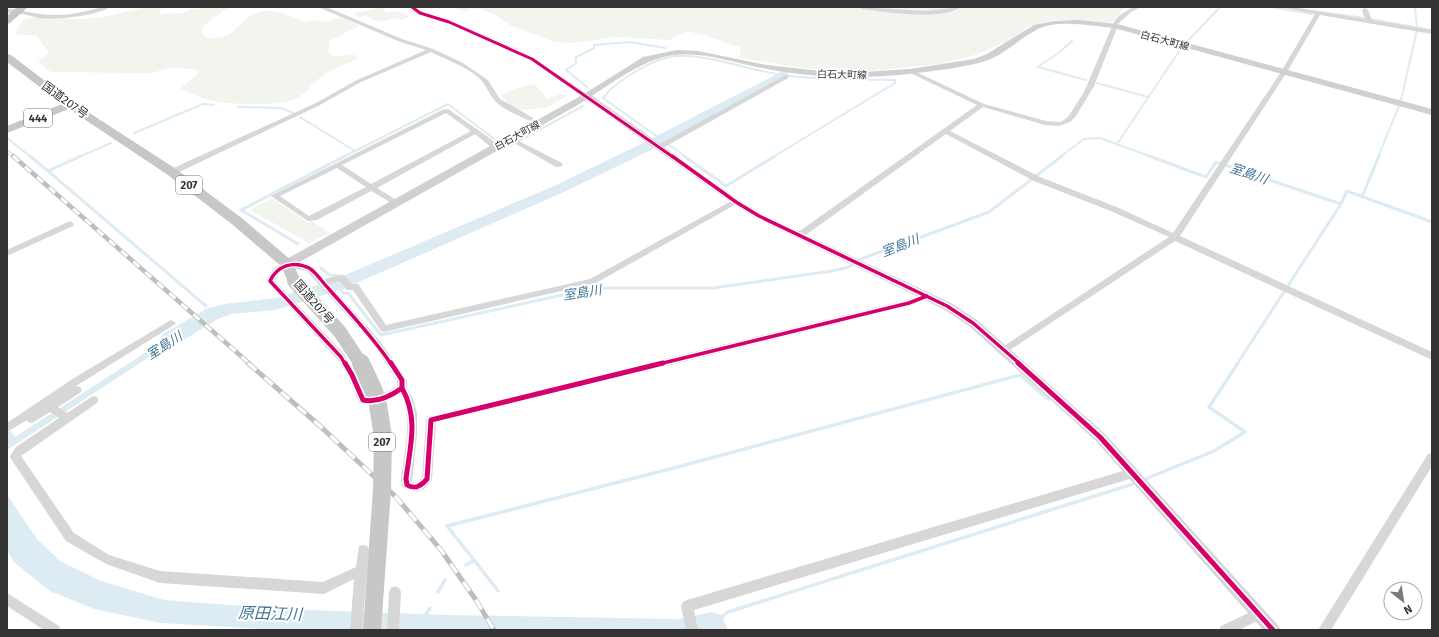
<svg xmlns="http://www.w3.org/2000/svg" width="1439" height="637" font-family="'Fira Sans','Noto Sans JP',sans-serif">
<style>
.green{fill:#f1f5ed}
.water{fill:#ddebf3}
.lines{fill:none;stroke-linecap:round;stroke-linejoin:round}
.stream-far2{stroke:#ddebf3;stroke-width:2}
.stream-far1{stroke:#ddebf3;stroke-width:3}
.stream{stroke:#ddebf3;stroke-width:3.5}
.river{fill:#ddebf3;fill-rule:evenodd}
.minor{fill:#d7d7d7;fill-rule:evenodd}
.tertiary{fill:#d7d7d7;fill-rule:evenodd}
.secondary{fill:#d0d0d0;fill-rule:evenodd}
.trunk{fill:#c7c7c7;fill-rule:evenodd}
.rail-far2-casing{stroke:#bebebe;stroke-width:3}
.rail-far1-casing{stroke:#bebebe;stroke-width:4.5}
.rail-casing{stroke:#bebebe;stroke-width:5}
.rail-far2{stroke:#fff;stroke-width:2;stroke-dasharray:6;stroke-linecap:butt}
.rail-far1{stroke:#fff;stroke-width:3;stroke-dasharray:8;stroke-linecap:butt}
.rail{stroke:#fff;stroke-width:3.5;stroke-dasharray:11;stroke-linecap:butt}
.trunk-bridge-far1{stroke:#c7c7c7;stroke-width:14}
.trunk-bridge{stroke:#c7c7c7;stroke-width:18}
.cycleway-far2-casing{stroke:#fff;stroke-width:4.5}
.cycleway-far1-casing{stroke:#fff;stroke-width:6}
.cycleway-casing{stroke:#fff;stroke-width:8}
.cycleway-far2{stroke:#d6006c;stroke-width:3}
.cycleway-far1{stroke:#d6006c;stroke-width:3.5}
.cycleway{stroke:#d6006c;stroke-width:5}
.labels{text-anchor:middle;stroke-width:4;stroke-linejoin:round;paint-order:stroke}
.far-street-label{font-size:10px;fill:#333;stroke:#fff}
.shield{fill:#fff;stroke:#707070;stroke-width:1}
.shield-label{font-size:11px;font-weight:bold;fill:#333}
.street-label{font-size:12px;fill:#333;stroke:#fff}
.water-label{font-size:13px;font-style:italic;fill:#3f7597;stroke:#fff}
.near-water-label{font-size:16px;font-style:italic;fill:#3f7597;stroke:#fff}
</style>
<rect width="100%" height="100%" fill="#fff"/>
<path class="green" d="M 162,7 L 159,14 L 184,13 L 191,9 L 229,7 L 209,21 L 201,30 L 204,36 C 235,47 238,15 262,11 C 275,9 292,16 303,22 L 312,20 L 328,22 L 341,17 L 359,26 L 329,41 L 329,53 L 333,56 L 355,55 L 358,59 C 342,65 328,71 315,82 C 308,88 307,93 297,98 C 281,107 229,105 210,100 C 200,98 191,93 181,89 L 184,85 L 199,73 L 194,69 L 169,68 L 151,73 L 51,72 L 38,62 L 49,53 L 37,36 L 15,34 L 19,26 L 25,19 L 34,17 L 82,19 L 104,17 L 142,8 Z
M 376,7 L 383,7 L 386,13 L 399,11 L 409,17 L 401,20 L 394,18 C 382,23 377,24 366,15 L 359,17 L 353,13 L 375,9 Z
M 448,7 L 1129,7 L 1123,9 L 1116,20 L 1107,23 L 1079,20 L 1053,20 L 1029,26 L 1007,41 L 975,55 L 939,64 L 861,72 L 802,68 L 740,58 L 741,48 L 704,35 L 686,31 L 669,40 L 617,37 L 572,43 L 555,42 L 510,25 L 492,13 L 476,8 L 464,11 Z
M 535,84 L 547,99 L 561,94 L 566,96 L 546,108 L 518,110 L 507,103 L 501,95 L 518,88 Z
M 272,198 L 308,223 L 312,221 L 330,233 L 309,243 L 250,210 Z"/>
<path class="water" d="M 188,325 L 192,329 L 7,450 L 7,427 L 15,437 Z
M 7,495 L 37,539 L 60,561 L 101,581 L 164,600 L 282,609 L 446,615 L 676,619 L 681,630 L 276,630 L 161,623 L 94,609 L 50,591 L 15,563 L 7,551 Z"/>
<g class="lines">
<path class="stream-far2" d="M 1271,7 L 1312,14
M 1415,7 L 1417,27
M 1313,11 L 1365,18 L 1432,30
M 1072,41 L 1061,51 L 1038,67 L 1086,80
M 1186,43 L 1220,7
M 1097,83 L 1148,97
M 587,87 L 566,70 L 576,63 L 576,57 L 594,48 L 594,45 L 630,42 L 665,48
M 1401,100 L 1417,30
M 238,107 L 281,108 L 293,113
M 300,117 L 355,151 L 448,104 L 497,141
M 134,133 L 203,104 L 214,105
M 7,138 L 31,157
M 1117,144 L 1182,47
M 508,147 L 583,106
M 79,157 L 111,143
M 343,157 L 355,151
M 686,157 L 603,98 C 611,87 622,80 633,73 C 646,65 660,58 675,56 C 705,53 751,71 783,75 C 820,80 858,79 895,80 L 895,83 L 773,157
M 1060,157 L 1084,139 L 1100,138 L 1152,157
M 1378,157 L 1399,106"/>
<path class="stream-far1" d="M 30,156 L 48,171 L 81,156
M 684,156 L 726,186 L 775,156
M 1149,156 L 1206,177 L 1216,162 L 1341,204 L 1347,191 L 1432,222
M 48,171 L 206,306
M 1362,197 L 1379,156
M 298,244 L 241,210 L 345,156
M 321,268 L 329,275 L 342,276
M 337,285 L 343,293 L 348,293 L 381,335 L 594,288 L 713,288 L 832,271 L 849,267 L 861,259 L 989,212 L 1062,156
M 1237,364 L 1341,204"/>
<path class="stream" d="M 1143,480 L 1214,451 L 1245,432 L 1209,407 L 1238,363
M 474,560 L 498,591
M 466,565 L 474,560 L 447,526 L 670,469 L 1020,375 L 1048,399
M 438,592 L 445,580
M 424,617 L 430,608
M 712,624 L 728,612 L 1136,483"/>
<path class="river" d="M 783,71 L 787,72 L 789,75 L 787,78 L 651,150 L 564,192 L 343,289 L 275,310 L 231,314 L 218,319 L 177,344 L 170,346 L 163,344 L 161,339 L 163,334 L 206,309 L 224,304 L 275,298 L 331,281 L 554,186 L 641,144 Z
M 712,612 L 721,615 L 728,630 L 671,630 L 674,621 L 683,618 Z"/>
<path class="minor" d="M 101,7 L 110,7 C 96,16 57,20 40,18 C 29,16 19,12 7,13 L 7,9 C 19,9 30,13 41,14 C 61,17 82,13 101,7 Z
M 318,7 L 326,7 L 402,39 L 433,49 L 463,63 L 488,80 L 500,99 L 542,123 L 539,125 L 537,124 C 525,118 505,111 496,102 C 489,94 486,84 478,77 C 464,66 447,60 431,52 L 359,83 L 320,105 L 175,174 L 169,174 L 169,170 L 316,103 L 355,81 L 426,50 L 398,41 Z
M 409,7 L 416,7 L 422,12 L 451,21 L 519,50 L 534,58 L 590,96 L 585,97 L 530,60 L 515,52 L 447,23 L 418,14 Z
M 859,7 L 925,11 L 961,7 C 941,21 886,12 862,9 Z
M 1133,7 L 1141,7 L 1131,12 L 1119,23 L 1094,86 L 1076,116 L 1070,122 L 1059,126 L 1045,125 L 983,107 L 950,131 L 1040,177 L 1119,208 L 1173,233 L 1281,72 L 1315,14 L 1280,7 L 1293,7 L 1365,19 L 1362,10 L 1365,8 L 1368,10 L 1372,20 L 1432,30 L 1432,34 L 1320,15 L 1287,72 L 1180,236 L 1432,352 L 1432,360 L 1175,241 L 1007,352 L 1001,352 L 999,350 L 1001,348 L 1169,237 L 1113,212 L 1034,181 L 946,134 L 803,237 L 797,237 L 796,235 L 797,233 L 977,105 L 908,72 L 908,70 L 912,70 L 984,104 L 1046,121 L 1061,122 L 1068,117 L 1084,92 L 1114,22 L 1120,15 Z
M 786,75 L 789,77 L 788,78 L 661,149 L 658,149 L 654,147 Z
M 448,109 L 478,130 L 499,145 L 499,149 L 493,149 L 475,134 L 377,188 L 398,201 L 399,203 L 395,205 L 371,191 L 317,220 L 308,221 L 271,196 L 442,110 ZM 446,113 L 471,131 L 371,184 L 342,165 ZM 337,168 L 366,187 L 309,216 L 280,196 Z
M 511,137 L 562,163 L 563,165 L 559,167 L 556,167 L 509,140 L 509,138 Z
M 733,200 L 739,200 L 740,202 L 596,283 L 384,332 L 381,331 L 353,290 L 347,290 L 340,281 L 329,284 L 380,341 L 407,380 L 407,388 L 413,399 L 417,413 L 417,435 L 412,482 L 416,483 L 422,478 L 426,420 L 427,417 L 907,300 L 927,293 L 931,296 L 930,298 L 909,306 L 436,423 L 432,479 L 431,482 L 424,489 L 416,492 L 403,488 C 399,480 402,472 403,464 C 406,441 412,416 400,394 C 388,401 374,407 359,403 L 348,376 L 338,360 L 266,281 L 274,268 L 284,263 L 292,262 L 313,267 L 324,279 L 342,275 L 345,276 L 352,284 L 358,284 L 386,325 L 590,279 ZM 292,268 L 307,271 L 374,345 L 397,381 L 397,386 L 380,395 L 367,397 L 357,375 L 344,354 L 275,281 C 278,273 283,268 292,268 Z
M 70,221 L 74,224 L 73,226 L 7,256 L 7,250 Z
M 171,320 L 176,323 L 174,325 L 76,386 L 80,387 L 82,390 L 80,393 L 58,407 L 67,413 L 93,396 L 97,397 L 98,400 L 97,403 L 21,456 L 74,533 L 109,555 L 160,571 L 323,582 L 356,567 L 359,546 L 363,545 L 367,546 L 369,550 L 362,630 L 350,630 L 354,579 L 324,594 L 160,583 L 106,564 L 66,541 L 11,459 L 10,456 L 16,447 L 59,418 L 50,412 L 32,423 L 28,422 L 27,420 L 7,432 L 7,423 L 74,378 Z
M 1432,453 L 1432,466 L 1331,630 L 1318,630 L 1428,454 Z
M 1133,468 L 1137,470 L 1138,473 L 1137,476 L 1133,478 L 694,610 L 698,630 L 686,630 L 681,606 L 683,602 L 687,600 Z
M 395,586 L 399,588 L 401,592 L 399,630 L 387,630 L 389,592 L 391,588 Z
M 7,593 L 59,626 L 61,630 L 44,630 L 7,606 Z
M 1259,608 L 1263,610 L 1265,614 L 1263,618 L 1239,630 L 1219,630 L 1221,626 Z"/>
<path class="tertiary" d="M 584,94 L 590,94 L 739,200 L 762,214 L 951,303 L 977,320 L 1104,433 L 1278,625 L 1281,630 L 1263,630 L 1096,441 L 969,326 L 943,309 L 756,218 L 733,204 L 584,98 Z"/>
<path class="secondary" d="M 1079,20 L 1117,24 L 1432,109 L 1432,115 L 1114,28 C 1091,26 1059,19 1038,29 C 1022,37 1009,50 993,58 C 973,67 932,71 909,74 C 861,79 814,78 767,69 C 737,64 704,51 674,55 C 640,59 605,89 576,106 C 481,160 386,213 291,267 L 283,267 L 281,264 L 283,261 L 584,94 L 643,57 L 677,50 L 698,51 L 767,65 L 820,71 L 864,72 L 910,69 L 974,59 L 987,54 L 1034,25 L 1054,21 Z"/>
<path class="trunk" d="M 17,7 L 28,7 L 10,23 L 7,24 L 7,16 Z
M 7,54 L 11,55 L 74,103 L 176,169 L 243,219 L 292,261 L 301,281 L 299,284 L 294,286 L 289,284 L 281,266 L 233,225 L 168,175 L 69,109 L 7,133 L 7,126 L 62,104 L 7,62 Z"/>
<g class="rail-far2-casing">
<path id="rail-far2" d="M 7,151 L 14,157"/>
</g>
<g class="rail-far1-casing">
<path id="rail-far1" d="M 13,156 L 250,364"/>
</g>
<g class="rail-casing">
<path id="rail" d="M 248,363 L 320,426 L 396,497 L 441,550 L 476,600 L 494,630"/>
</g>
<use href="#rail-far2" class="rail-far2"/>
<use href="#rail-far1" class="rail-far1"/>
<use href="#rail" class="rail"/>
<path class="trunk-bridge-far1" d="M 294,281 L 340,332 L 361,364"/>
<path class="trunk-bridge" d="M 361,363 L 374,391 L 378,405 L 383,437 L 382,490 L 372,630"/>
<g class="cycleway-far2-casing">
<path id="cycleway-far2" d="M 412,7 L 420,13 L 449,22 L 532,59 L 673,157"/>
</g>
<g class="cycleway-far1-casing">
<path id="cycleway-far1" d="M 672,156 L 736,202 L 759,216 L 947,306 L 973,323 L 1020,364
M 345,364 L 341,357 L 270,281 C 277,266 293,260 309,268 C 316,272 322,282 328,288 C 350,313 373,337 391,364
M 659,364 L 909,303 L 927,296"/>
</g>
<g class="cycleway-casing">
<path id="cycleway" d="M 345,363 L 352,375 L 363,400 C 377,403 391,396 402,388
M 391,363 L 402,380 L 402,388
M 1018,363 L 1100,437 L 1273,630
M 402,388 C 419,419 410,446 406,479 L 407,485 C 415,490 421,486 427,479 L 431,420 L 663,363"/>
</g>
<use href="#cycleway-far2" class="cycleway-far2"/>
<use href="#cycleway-far1" class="cycleway-far1"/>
<use href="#cycleway" class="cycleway"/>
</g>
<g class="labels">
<g class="far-street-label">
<text transform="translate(1165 40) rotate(15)" y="4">白石大町線</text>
<text transform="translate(842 74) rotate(1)" y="4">白石大町線</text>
<text transform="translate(517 135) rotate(-29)" y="4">白石大町線</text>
</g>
<g class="shield">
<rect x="24" y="109" width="28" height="18" rx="3"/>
<rect x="176" y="176" width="26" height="18" rx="3"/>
<rect x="369" y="433" width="26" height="18" rx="3"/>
</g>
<g class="shield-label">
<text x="38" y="122">444</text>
<text x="189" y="189">207</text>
<text x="382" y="446">207</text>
</g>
<g class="street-label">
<text transform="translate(65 100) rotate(36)" y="4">国道207号</text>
<text transform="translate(314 302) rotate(49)" y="4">国道207号</text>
</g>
<g class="water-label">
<text transform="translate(1249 173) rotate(19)" y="5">室島川</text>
<text transform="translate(900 245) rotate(-21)" y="5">室島川</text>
<text transform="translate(582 292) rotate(-9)" y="5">室島川</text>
<text transform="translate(164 345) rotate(-33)" y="5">室島川</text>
</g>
<g class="near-water-label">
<text transform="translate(270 613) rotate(2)" y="6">原田江川</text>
</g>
</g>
<rect width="1439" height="637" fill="none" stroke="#333333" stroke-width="16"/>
<g transform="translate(1403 601) rotate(150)"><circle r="19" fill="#ffffff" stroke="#adadad"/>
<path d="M0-3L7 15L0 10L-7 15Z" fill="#7a7a7a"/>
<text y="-6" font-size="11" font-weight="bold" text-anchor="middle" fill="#333333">N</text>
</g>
</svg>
